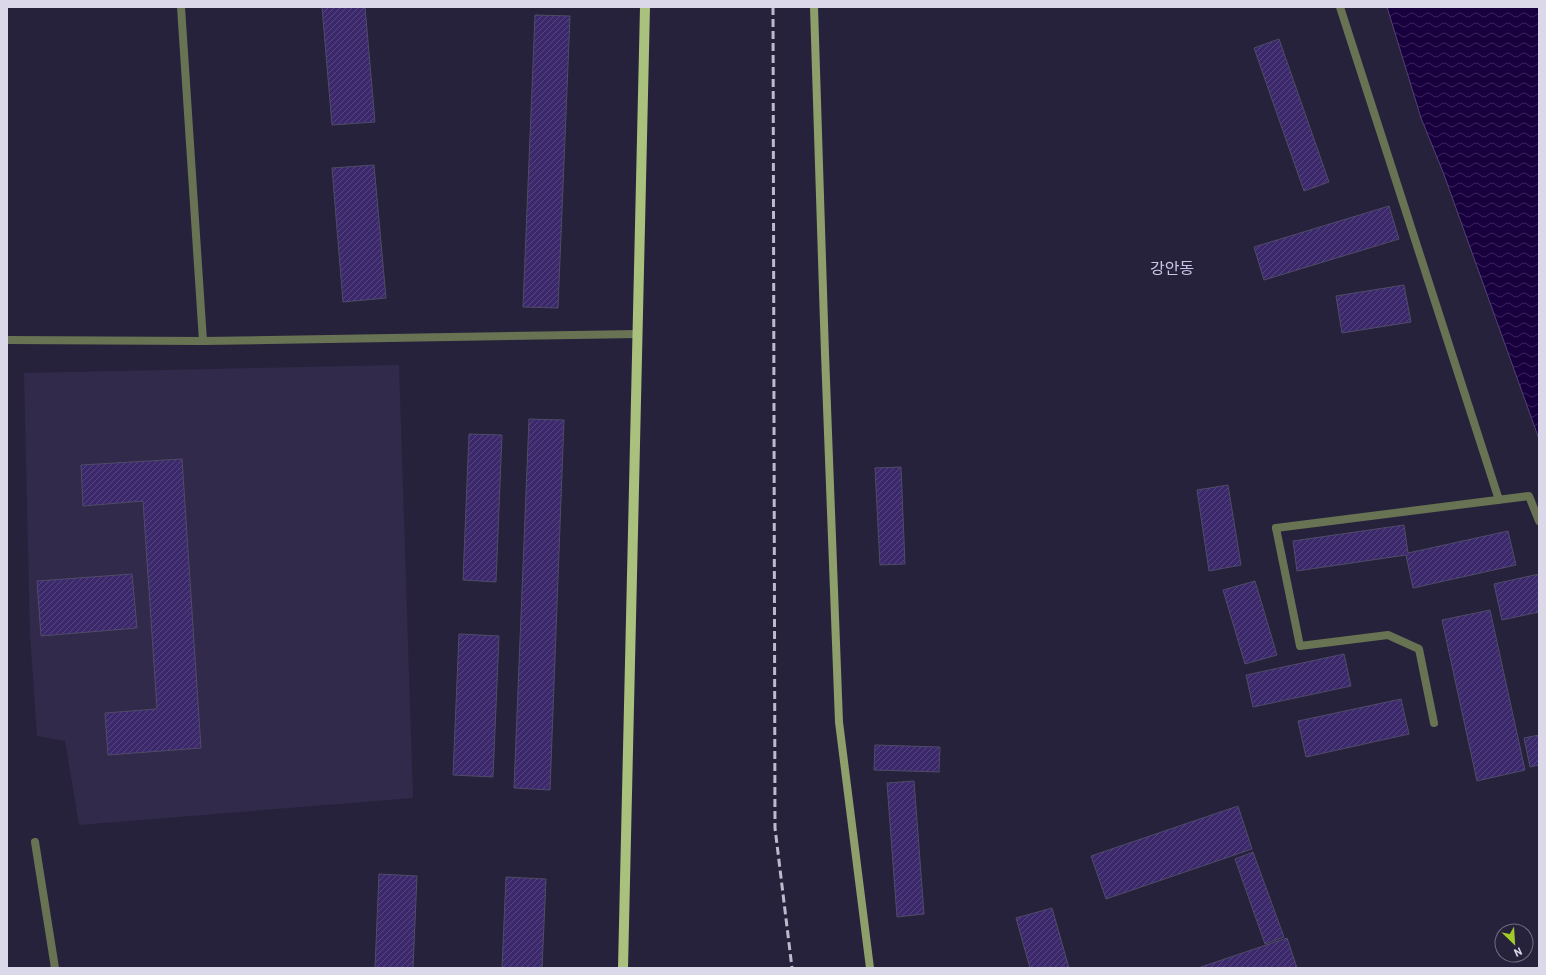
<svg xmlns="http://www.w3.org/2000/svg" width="1546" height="975" font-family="Barlow,'Noto Sans KR',sans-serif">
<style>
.built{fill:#312a4a}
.water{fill:url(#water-waves);stroke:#524172}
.building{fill:url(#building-hatch);stroke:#4f4b67}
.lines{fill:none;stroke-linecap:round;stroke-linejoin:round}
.lane{stroke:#687353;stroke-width:8}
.street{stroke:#687353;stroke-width:8}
.secondary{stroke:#8e9f6b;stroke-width:8}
.primary{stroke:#aac17d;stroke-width:10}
.rail{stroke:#bdbacd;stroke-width:3;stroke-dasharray:8 4;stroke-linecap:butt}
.labels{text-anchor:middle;stroke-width:3;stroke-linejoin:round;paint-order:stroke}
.quarter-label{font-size:16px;fill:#c9c5e6;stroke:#27223b}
</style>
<defs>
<pattern id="water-waves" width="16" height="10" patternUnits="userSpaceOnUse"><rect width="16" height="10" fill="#18003f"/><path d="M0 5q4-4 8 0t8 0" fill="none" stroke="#39245b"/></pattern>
<pattern id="building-hatch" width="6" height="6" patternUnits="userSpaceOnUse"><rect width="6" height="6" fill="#3b296b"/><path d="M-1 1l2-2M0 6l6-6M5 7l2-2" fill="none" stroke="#574780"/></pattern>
</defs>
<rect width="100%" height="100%" fill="#27223b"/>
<path class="built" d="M 399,365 L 413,798 L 79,825 L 65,741 L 37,736 L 30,634 L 24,373 Z"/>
<path class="water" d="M 1387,7 L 1539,7 L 1539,439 L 1443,172 L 1421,118 Z"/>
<path class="building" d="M 322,7 L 365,7 L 375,122 L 332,125 Z
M 535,15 L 570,16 L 558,308 L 523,307 Z
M 1279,39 L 1329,182 L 1304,191 L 1254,48 Z
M 374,165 L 386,298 L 343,302 L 332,168 Z
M 1389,206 L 1399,239 L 1264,280 L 1254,247 Z
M 1404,285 L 1411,322 L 1342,333 L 1336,296 Z
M 529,419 L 564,420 L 550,790 L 514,788 Z
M 469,434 L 502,435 L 496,582 L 463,580 Z
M 182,459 L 201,748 L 108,755 L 105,713 L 157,709 L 143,501 L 83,506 L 81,465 Z
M 901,467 L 905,564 L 880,565 L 875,468 Z
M 1228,485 L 1241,565 L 1209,571 L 1197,490 Z
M 1404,525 L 1408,553 L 1508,531 L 1516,565 L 1413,588 L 1406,555 L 1297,571 L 1293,541 Z
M 132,574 L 137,628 L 41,636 L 37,581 Z
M 1539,574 L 1539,612 L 1502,620 L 1494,584 Z
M 1255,581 L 1277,655 L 1245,664 L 1223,590 Z
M 1490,610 L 1525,770 L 1477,781 L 1442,620 Z
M 459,634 L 499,636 L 493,777 L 453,775 Z
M 1344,654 L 1351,686 L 1253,707 L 1246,675 Z
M 1401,699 L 1409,734 L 1306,757 L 1298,721 Z
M 1539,735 L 1539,765 L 1530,767 L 1524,738 Z
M 875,745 L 940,747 L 939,772 L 874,770 Z
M 914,781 L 924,914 L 897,917 L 887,783 Z
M 1238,806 L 1252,849 L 1106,899 L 1091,856 Z
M 1253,852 L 1284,937 L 1265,944 L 1235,859 Z
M 379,874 L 417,876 L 413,968 L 375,968 Z
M 506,877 L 546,879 L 542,968 L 502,968 Z
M 1052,908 L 1069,968 L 1030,968 L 1016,918 Z
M 1287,938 L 1297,968 L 1198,968 Z"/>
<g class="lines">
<path class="lane" d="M 1276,528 L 1300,646 L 1388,635 L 1419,649 L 1434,723"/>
<path class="street" d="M 181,7 L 203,341
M 1340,7 L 1499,500
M 7,340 L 203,341 L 638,334
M 1276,528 L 1529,496 L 1539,521
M 35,842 L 55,968"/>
<path class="secondary" d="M 814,7 L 825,354 L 839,722 L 870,968"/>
<path class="primary" d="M 623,968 L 645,7"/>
<path class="rail" d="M 773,7 L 775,828 L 792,968"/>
</g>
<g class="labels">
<g class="quarter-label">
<text x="1172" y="274">강안동</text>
</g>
</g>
<rect width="1546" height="975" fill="none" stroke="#dad8e9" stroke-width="16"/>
<g transform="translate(1514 943) rotate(155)"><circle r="19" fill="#27223b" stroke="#6f6b81"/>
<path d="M0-3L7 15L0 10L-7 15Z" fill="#a1c929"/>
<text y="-6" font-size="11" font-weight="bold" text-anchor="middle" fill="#dad8e9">N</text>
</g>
</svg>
